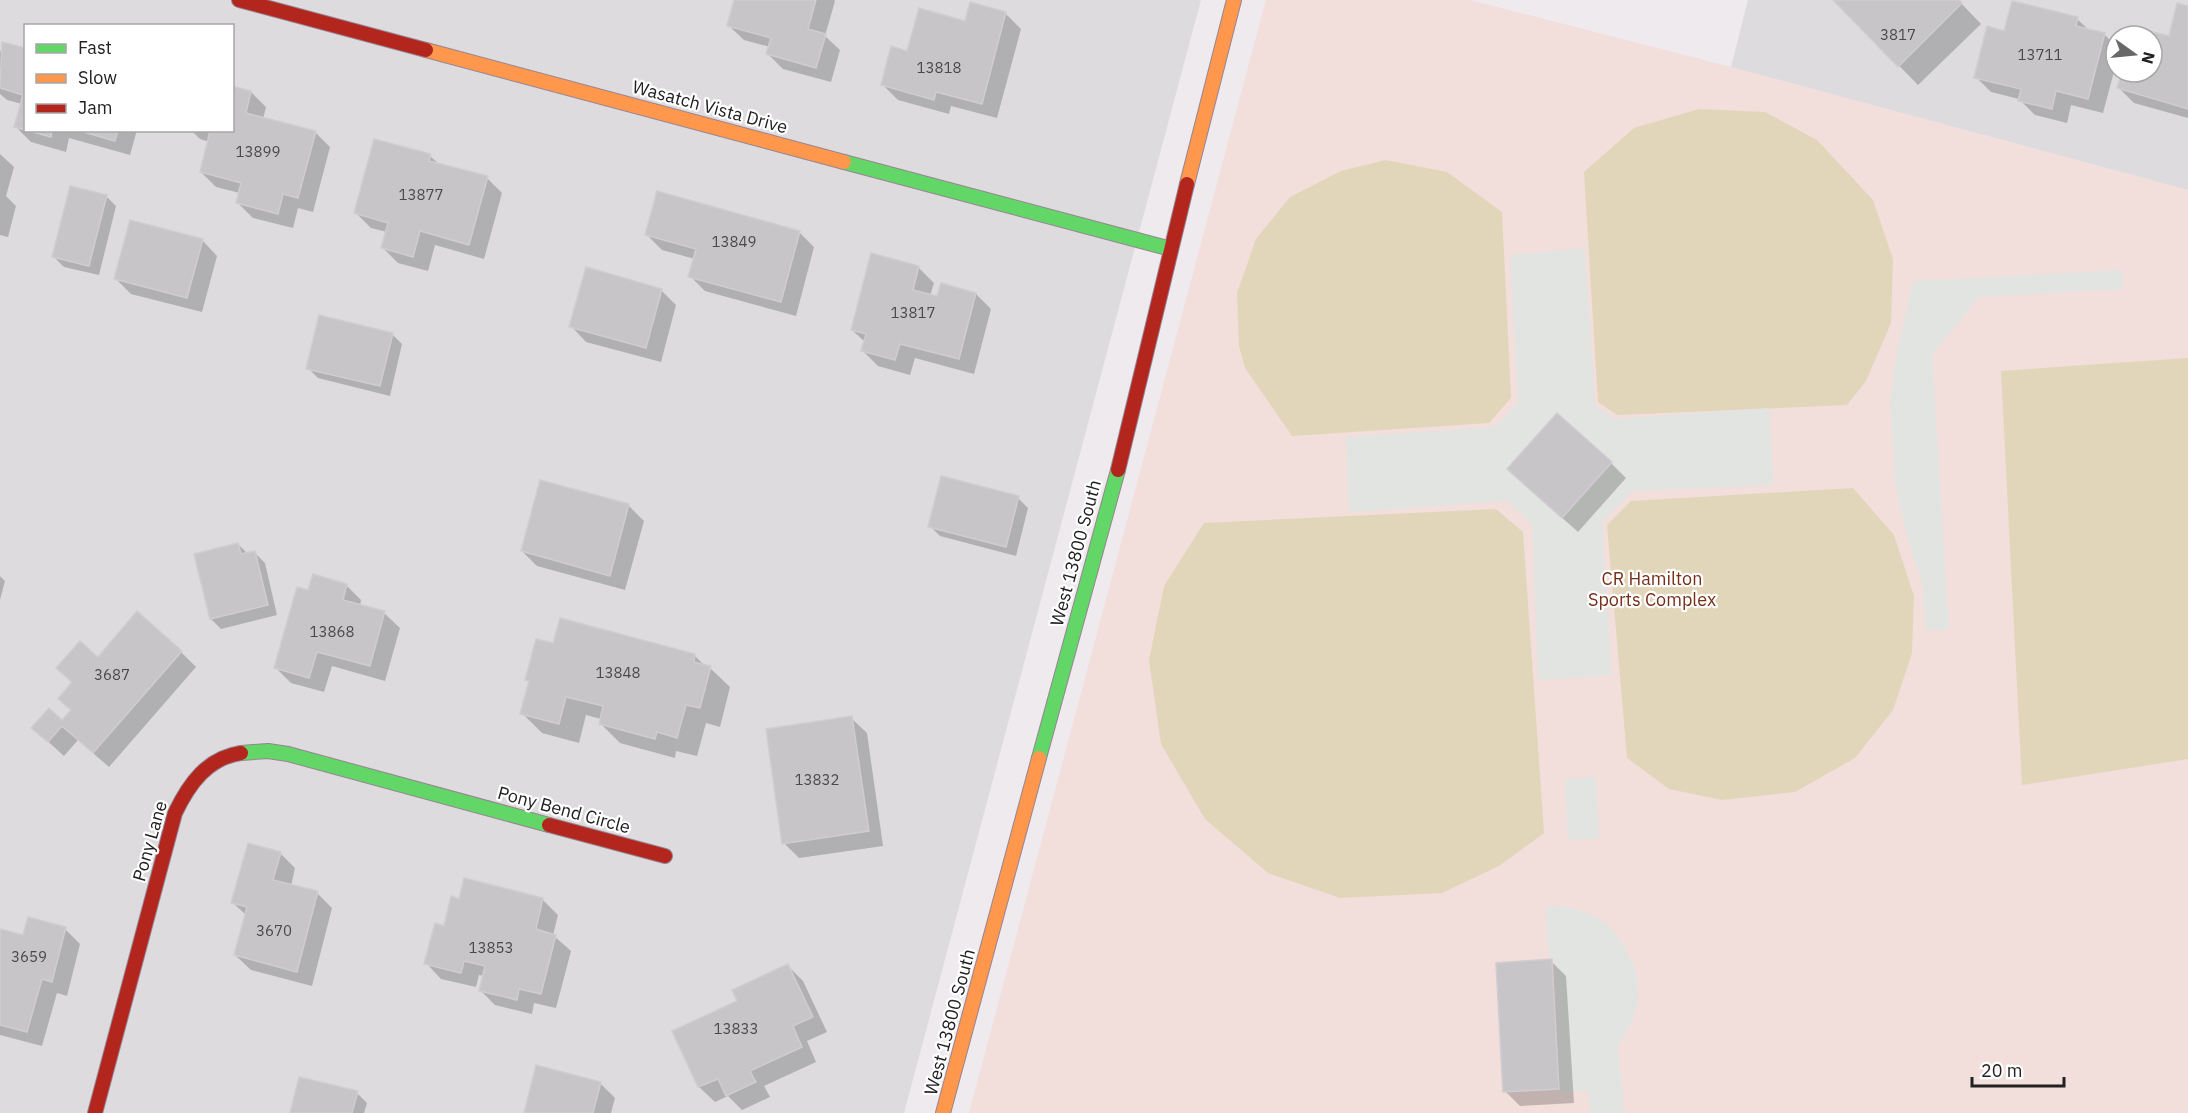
<svg xmlns="http://www.w3.org/2000/svg" width="2188" height="1113" font-family="'IBM Plex Sans',sans-serif">
<style>
.residential{fill:#dddbde;fill-rule:evenodd}
.park{fill:#f2dedb}
.pitch{fill:#e1d6ba}
.plaza{fill:#e1e4e1}
.shadow{fill:#0003}
.building{fill:#c8c5c9;stroke:#d0ccd1;stroke-width:1.5}
.lines{fill:none;stroke-linecap:round;stroke-linejoin:round}
.fast-casing{stroke:#978493;stroke-width:16}
.slow-casing{stroke:#978493;stroke-width:16}
.jam-casing{stroke:#978493;stroke-width:16}
.fast{stroke:#63d668;stroke-width:14}
.slow{stroke:#ff974d;stroke-width:14}
.jam{stroke:#b3261e;stroke-width:14}
.labels{text-anchor:middle;stroke-width:4.5;stroke-linejoin:round;paint-order:stroke}
.number-label{font-size:15px;fill:#4b4a4b}
.street-label{font-size:18px;fill:#212121;stroke:#fff}
.park-label{font-size:18px;fill:#762e18;stroke:#fff}
</style>
<rect width="100%" height="100%" fill="#eeeaee"/>
<path class="residential" d="M 0,0 L 1201,0 L 904,1113 L 0,1113 ZM 26,26 L 232,26 L 232,130 L 26,130 Z
M 1748,0 L 2188,0 L 2188,190 L 1731,67 ZM 2116,36 L 2152,36 L 2152,72 L 2116,72 Z"/>
<path class="park" d="M 1266,0 L 1470,0 L 1731,67 L 2188,190 L 2188,1113 L 969,1113 Z"/>
<path class="pitch" d="M 1699,109 L 1765,112 L 1817,140 L 1873,200 L 1893,259 L 1891,323 L 1866,381 L 1847,405 L 1617,415 L 1598,402 L 1584,172 L 1634,128 Z
M 1386,160 L 1447,172 L 1502,212 L 1511,398 L 1489,423 L 1292,436 L 1245,368 L 1239,346 L 1237,293 L 1256,239 L 1290,197 L 1341,171 Z
M 2188,358 L 2188,759 L 2022,785 L 2001,371 Z
M 1853,488 L 1894,535 L 1914,596 L 1912,653 L 1893,710 L 1855,758 L 1795,792 L 1722,800 L 1669,789 L 1627,758 L 1607,525 L 1631,501 Z
M 1496,509 L 1523,532 L 1544,833 L 1499,866 L 1442,893 L 1340,898 L 1268,873 L 1205,819 L 1161,744 L 1149,660 L 1164,586 L 1204,523 Z"/>
<path class="plaza" d="M 1585,248 L 1595,405 L 1614,419 L 1769,408 L 1774,485 L 1633,491 L 1602,522 L 1612,675 L 1538,680 L 1532,524 L 1507,501 L 1349,512 L 1346,437 L 1494,427 L 1518,403 L 1510,255 Z
M 2122,270 L 2123,289 L 1979,297 L 1932,355 L 1949,629 L 1926,630 L 1922,582 L 1907,536 L 1895,482 L 1890,402 L 1896,357 L 1913,281 Z
M 1596,777 L 1599,838 L 1568,840 L 1565,779 Z
M 1546,906 L 1573,908 L 1592,915 L 1609,926 L 1623,944 L 1636,970 L 1638,1001 L 1631,1024 L 1618,1047 L 1624,1113 L 1591,1113 L 1588,1091 L 1560,1092 L 1554,958 L 1549,957 Z"/>
<path class="shadow" d="M 735,0 L 834,0 L 835,1 L 825,36 L 840,50 L 831,82 L 783,69 L 768,54 L 770,47 L 744,40 L 728,25 Z
M 1835,0 L 1958,0 L 1981,24 L 1918,85 Z
M 2188,7 L 2188,118 L 2134,103 L 2119,88 L 2123,72 L 2152,72 L 2152,36 L 2132,36 L 2134,29 L 2170,38 Z
M 1006,14 L 1021,29 L 997,118 L 951,106 L 949,114 L 898,100 L 883,85 L 966,22 Z
M 2077,19 L 2090,31 L 2105,35 L 2116,46 L 2116,64 L 2103,113 L 2071,105 L 2067,123 L 2035,115 L 2019,99 L 1991,92 L 1976,77 Z
M 3,43 L 26,49 L 26,130 L 137,130 L 130,155 L 69,138 L 66,152 L 31,142 L 16,127 L 22,104 L 7,100 L 0,94 L 0,53 Z
M 251,92 L 266,107 L 263,119 L 315,132 L 330,147 L 313,212 L 298,208 L 293,228 L 253,218 L 238,203 L 240,193 L 216,187 L 201,172 L 209,142 L 200,139 L 191,130 L 232,130 Z
M 0,154 L 14,167 L 6,196 L 16,206 L 8,237 L 0,235 Z
M 430,156 L 440,165 L 487,178 L 502,193 L 484,259 L 435,245 L 428,271 L 398,263 L 383,248 L 387,232 L 371,228 L 356,213 Z
M 106,196 L 116,206 L 99,275 L 64,267 L 54,257 Z
M 799,232 L 814,247 L 796,316 L 705,291 L 690,276 L 695,259 L 662,250 L 647,235 Z
M 202,240 L 217,256 L 202,312 L 131,294 L 116,279 Z
M 919,268 L 934,283 L 930,296 L 938,298 L 976,294 L 991,309 L 974,374 L 915,358 L 910,375 L 878,366 L 863,351 L 865,342 L 852,330 Z
M 661,290 L 676,305 L 661,362 L 586,342 L 571,326 Z
M 392,334 L 402,344 L 390,396 L 318,378 L 308,368 Z
M 1611,463 L 1626,478 L 1578,532 L 1524,484 Z
M 541,482 L 629,506 L 644,521 L 625,590 L 537,566 L 522,551 Z
M 1018,498 L 1028,508 L 1016,556 L 940,536 L 930,526 Z
M 238,544 L 248,554 L 255,553 L 265,563 L 277,615 L 221,629 L 211,619 Z
M 0,576 L 5,581 L 0,600 Z
M 346,585 L 361,600 L 360,606 L 384,613 L 400,628 L 385,681 L 332,666 L 324,692 L 291,683 L 276,668 L 309,592 Z
M 554,645 L 695,656 L 705,666 L 710,668 L 730,687 L 720,727 L 706,723 L 697,756 L 676,751 L 675,758 L 620,743 L 600,723 L 601,719 L 586,715 L 579,743 L 542,733 L 522,713 L 530,683 L 526,680 Z
M 181,652 L 196,667 L 109,767 L 78,740 L 64,756 L 33,728 L 62,722 L 72,711 L 73,684 L 58,668 L 98,659 Z
M 851,718 L 867,733 L 883,846 L 799,858 L 784,843 Z
M 280,853 L 295,868 L 291,886 L 317,893 L 332,908 L 312,986 L 251,970 L 235,955 L 246,915 L 233,903 Z
M 460,900 L 543,900 L 558,915 L 553,935 L 571,951 L 556,1008 L 534,1003 L 532,1014 L 495,1005 L 480,990 L 484,976 L 479,975 L 476,987 L 441,979 L 426,963 Z
M 65,929 L 80,944 L 67,996 L 57,993 L 42,1046 L 0,1035 L 0,931 L 24,937 Z
M 1551,961 L 1566,976 L 1574,1103 L 1520,1106 L 1505,1091 Z
M 788,966 L 803,981 L 827,1032 L 807,1041 L 816,1062 L 764,1086 L 770,1097 L 742,1110 L 728,1096 L 715,1102 L 699,1087 L 674,1032 L 739,1002 Z
M 600,1083 L 615,1098 L 611,1113 L 525,1113 Z
M 357,1093 L 367,1103 L 364,1113 L 292,1113 Z"/>
<path class="building" d="M 734,0 L 816,0 L 808,29 L 826,34 L 816,68 L 766,54 L 771,38 L 727,26 Z
M 1833,0 L 1959,0 L 1962,3 L 1898,67 Z
M 2012,1 L 2078,17 L 2076,26 L 2105,33 L 2088,99 L 2056,91 L 2052,109 L 2018,101 L 2021,89 L 1974,78 L 1987,26 L 2004,31 Z
M 970,2 L 1006,12 L 982,104 L 936,92 L 934,100 L 881,85 L 891,46 L 907,51 L 919,8 L 965,21 Z
M 2177,3 L 2188,6 L 2188,109 L 2117,88 L 2122,72 L 2152,72 L 2152,36 L 2131,36 L 2133,27 L 2169,36 Z
M 2,42 L 26,48 L 26,130 L 52,130 L 51,137 L 14,127 L 23,95 L 0,88 Z
M 232,86 L 251,91 L 246,113 L 316,131 L 298,198 L 283,194 L 278,214 L 236,203 L 241,183 L 200,172 L 210,131 L 206,130 L 232,130 Z
M 77,130 L 118,130 L 115,141 Z
M 374,139 L 431,154 L 429,161 L 488,176 L 469,245 L 420,231 L 413,257 L 381,248 L 388,223 L 354,213 Z
M 70,186 L 107,195 L 89,266 L 52,257 Z
M 657,191 L 800,231 L 781,302 L 688,277 L 696,249 L 645,235 Z
M 130,220 L 203,239 L 187,298 L 114,279 Z
M 871,253 L 919,266 L 913,290 L 937,296 L 941,283 L 976,293 L 959,359 L 900,344 L 895,360 L 861,351 L 866,334 L 851,330 Z
M 586,267 L 662,289 L 646,348 L 569,327 Z
M 319,315 L 393,333 L 380,386 L 306,369 Z
M 1557,413 L 1612,462 L 1562,518 L 1507,469 Z
M 941,476 L 1019,496 L 1006,547 L 928,527 Z
M 540,480 L 629,504 L 610,576 L 521,551 Z
M 238,543 L 241,554 L 255,551 L 268,605 L 210,619 L 194,554 Z
M 313,574 L 347,584 L 343,600 L 385,611 L 370,666 L 317,652 L 309,678 L 274,668 L 297,587 L 308,590 Z
M 137,611 L 182,651 L 93,753 L 62,726 L 48,742 L 31,728 L 49,708 L 62,720 L 71,710 L 58,699 L 72,682 L 56,668 L 80,641 L 98,657 Z
M 560,618 L 695,654 L 694,662 L 711,666 L 700,708 L 686,705 L 677,738 L 657,732 L 655,739 L 599,724 L 603,706 L 566,697 L 559,724 L 520,714 L 529,681 L 525,680 L 536,639 L 553,643 Z
M 852,716 L 869,831 L 782,844 L 766,729 Z
M 248,843 L 281,852 L 273,880 L 318,891 L 297,972 L 234,955 L 247,907 L 231,903 Z
M 464,878 L 543,898 L 536,929 L 556,935 L 541,994 L 519,989 L 517,1000 L 479,991 L 485,966 L 464,961 L 461,973 L 424,964 L 435,923 L 444,926 L 451,896 L 459,899 Z
M 28,917 L 66,927 L 52,982 L 42,979 L 27,1032 L 0,1025 L 0,929 L 23,935 Z
M 1552,959 L 1559,1089 L 1503,1092 L 1496,963 Z
M 788,964 L 813,1017 L 793,1026 L 802,1047 L 750,1071 L 756,1082 L 726,1096 L 718,1079 L 698,1087 L 672,1031 L 737,1001 L 732,990 Z
M 536,1065 L 601,1082 L 593,1113 L 524,1113 Z
M 299,1077 L 358,1091 L 352,1113 L 290,1113 Z"/>
<g class="lines">
<g class="fast-casing">
<path id="fast" d="M 844,162 L 1171,249
M 241,753 L 268,751 L 288,754 L 549,825
M 1039,758 L 1118,470"/>
</g>
<g class="slow-casing">
<path id="slow" d="M 426,50 L 844,162
M 1187,184 L 1234,0
M 943,1113 L 1039,758"/>
</g>
<g class="jam-casing">
<path id="jam" d="M 239,0 L 426,50
M 1118,470 L 1187,184
M 549,825 L 665,856
M 95,1113 L 175,813 C 189,784 207,758 241,753"/>
</g>
<use href="#fast" class="fast"/>
<use href="#slow" class="slow"/>
<use href="#jam" class="jam"/>
</g>
<g class="labels">
<g class="number-label">
<text x="1898" y="40">3817</text>
<text x="2040" y="60">13711</text>
<text x="939" y="73">13818</text>
<text x="258" y="157">13899</text>
<text x="421" y="200">13877</text>
<text x="734" y="247">13849</text>
<text x="913" y="318">13817</text>
<text x="332" y="637">13868</text>
<text x="618" y="678">13848</text>
<text x="112" y="680">3687</text>
<text x="817" y="785">13832</text>
<text x="274" y="936">3670</text>
<text x="491" y="953">13853</text>
<text x="29" y="962">3659</text>
<text x="736" y="1034">13833</text>
</g>
<g class="street-label">
<text transform="translate(710 107) rotate(15)" y="6">Wasatch Vista Drive</text>
<text transform="translate(1076 553) rotate(-75)" y="6">West 13800 South</text>
<text transform="translate(564 810) rotate(15)" y="6">Pony Bend Circle</text>
<text transform="translate(150 841) rotate(-74)" y="6">Pony Lane</text>
<text transform="translate(950 1022) rotate(-75)" y="6">West 13800 South</text>
</g>
<g class="park-label">
<text x="1652" y="585">CR Hamilton<tspan x="1652" dy="21">Sports Complex</tspan></text>
</g>
</g>
<rect x="24" y="24" width="210" height="108" fill="#ffffff" stroke="#a6a6a6" stroke-width="1.5"/>
<rect x="36" y="44" width="30" height="9" fill="#63d668" stroke="#a6a6a6" stroke-width="1.5"/>
<text x="78" y="54" font-size="18" fill="#212121">Fast</text>
<rect x="36" y="74" width="30" height="9" fill="#ff974d" stroke="#a6a6a6" stroke-width="1.5"/>
<text x="78" y="84" font-size="18" fill="#212121">Slow</text>
<rect x="36" y="104" width="30" height="9" fill="#b3261e" stroke="#a6a6a6" stroke-width="1.5"/>
<text x="78" y="114" font-size="18" fill="#212121">Jam</text>
<g transform="translate(2134 54) rotate(105)"><circle r="28" fill="#ffffff" stroke="#a6a6a6" stroke-width="1.5"/>
<path d="M0-4.5L10 22L0 15L-10 22Z" fill="#696769"/>
<text y="-9" font-size="16" font-weight="bold" text-anchor="middle" fill="#212121">N</text>
</g>
<path d="M1972 1077v9h92v-9" fill="none" stroke="#212121" stroke-width="3"/>
<text x="1981" y="1077" font-size="18" fill="#212121" stroke="#ffffff" stroke-width="4.5" paint-order="stroke">20 m</text>
</svg>
